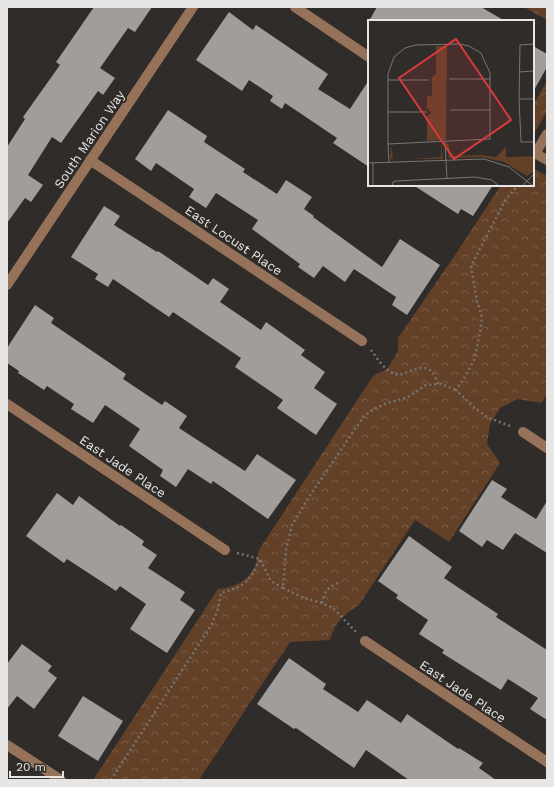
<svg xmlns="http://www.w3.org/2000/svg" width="554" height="787" font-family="'Work Sans',sans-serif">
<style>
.forest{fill:url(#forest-crowns)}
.building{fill:#a19d9a}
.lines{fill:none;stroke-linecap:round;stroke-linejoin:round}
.path{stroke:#767371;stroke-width:2.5;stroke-dasharray:2 3;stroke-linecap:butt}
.minor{stroke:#97725a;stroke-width:10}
.labels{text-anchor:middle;stroke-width:4;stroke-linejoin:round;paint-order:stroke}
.street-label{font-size:13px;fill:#e8e6e4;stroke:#2f2c2a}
.inset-road{fill:none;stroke:#797674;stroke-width:1}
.view{fill:#d83b3b;fill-opacity:0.15;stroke:#d83b3b;stroke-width:2}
.inset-edge{fill:none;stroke:#e8e6e4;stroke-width:2}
</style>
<defs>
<pattern id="forest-crowns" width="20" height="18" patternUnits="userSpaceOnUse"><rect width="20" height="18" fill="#634028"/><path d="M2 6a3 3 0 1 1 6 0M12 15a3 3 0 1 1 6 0" fill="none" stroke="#795c47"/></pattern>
</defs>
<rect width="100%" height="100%" fill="#2f2c2a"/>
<path class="forest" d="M 524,7 L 547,7 L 547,20 Z
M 547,81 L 547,111 L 537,129 L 533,131 L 533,105 Z
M 533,168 L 547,176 L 547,394 L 541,403 L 518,399 L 500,408 L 490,424 L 487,444 L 500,463 L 449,542 L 415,520 L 359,605 C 342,616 336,621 330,640 L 290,642 L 199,780 L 93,780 L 218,589 C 243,586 255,576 259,550 L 373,376 L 387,369 L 398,351 L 398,338 L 457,252 L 501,185 L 533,185 Z"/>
<path class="building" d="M 94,7 L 152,7 L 135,32 L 128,28 L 100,68 L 115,78 L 103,95 L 98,91 L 61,143 L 52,137 L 28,175 L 43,185 L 31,202 L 25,198 L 7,223 L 7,147 L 25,119 L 23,117 L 60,65 L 56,62 Z
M 377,7 L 481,7 L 505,21 L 369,21 Z
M 229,12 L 253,30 L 256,25 L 328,74 L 318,89 L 350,109 L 369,80 L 369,167 L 333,143 L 337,138 L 285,103 L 282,109 L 270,101 L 273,96 L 249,80 L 242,91 L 196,60 Z
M 533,46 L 547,54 L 547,67 L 533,92 Z
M 168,110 L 207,136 L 204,142 L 245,169 L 243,172 L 277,194 L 286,180 L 312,197 L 304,209 L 314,216 L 313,217 L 382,267 L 400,239 L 440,265 L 407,315 L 392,305 L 396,297 L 354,269 L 345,282 L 323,266 L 314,278 L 298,267 L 300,264 L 252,229 L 258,220 L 216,193 L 206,208 L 189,197 L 194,189 L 156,163 L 151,171 L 135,159 Z
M 413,185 L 493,185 L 473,216 L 461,209 L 458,214 Z
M 104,206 L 120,216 L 114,225 L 157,252 L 158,251 L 208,285 L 213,278 L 229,289 L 220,302 L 261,330 L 266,322 L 305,350 L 301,355 L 325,372 L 314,388 L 337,404 L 316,435 L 277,408 L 283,400 L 235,367 L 241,358 L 173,312 L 169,317 L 113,279 L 108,287 L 95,279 L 98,274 L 71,257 Z
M 35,305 L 54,318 L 51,323 L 126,374 L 123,379 L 162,405 L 165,401 L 187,416 L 179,428 L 245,471 L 257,454 L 296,480 L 268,519 L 213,481 L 211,484 L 188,469 L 176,487 L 160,476 L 163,470 L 129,446 L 140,429 L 105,405 L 93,423 L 71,409 L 74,404 L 47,386 L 44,390 L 18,373 L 19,371 L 7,363 L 7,348 Z
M 492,480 L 507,489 L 501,497 L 536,519 L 547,501 L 547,553 L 515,533 L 503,550 L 487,540 L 482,547 L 459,531 Z
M 57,493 L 73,505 L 79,496 L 120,526 L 121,525 L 144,541 L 142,545 L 157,555 L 148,568 L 185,592 L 180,600 L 195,610 L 167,653 L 130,629 L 146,604 L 120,586 L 116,591 L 67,559 L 64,563 L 26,536 Z
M 409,536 L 452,567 L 444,578 L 498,614 L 496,617 L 547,650 L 547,720 L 530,709 L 538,698 L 508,679 L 501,690 L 442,653 L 444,650 L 419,634 L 428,620 L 396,598 L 398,595 L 378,581 Z
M 22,644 L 52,666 L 48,671 L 57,678 L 34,709 L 17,696 L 7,709 L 7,664 Z
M 289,658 L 326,684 L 323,689 L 358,712 L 367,700 L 401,723 L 407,714 L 458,749 L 459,748 L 483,763 L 479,768 L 496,780 L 409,780 L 366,750 L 354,768 L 296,728 L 294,729 L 257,704 Z
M 83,696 L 123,721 L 98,761 L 58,736 Z"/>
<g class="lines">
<path class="path" d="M 371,350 C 377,358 385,371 395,374 C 406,378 421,359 433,373 C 435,376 437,381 438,384
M 510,426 L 489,418 L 476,409 L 456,390 L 466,375 L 474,360 L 480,333 L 482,317 L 477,301 L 471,266 L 506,199 L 518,185
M 237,553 L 260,559 L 271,581 L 283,588 L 286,550 L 292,525 L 309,497 L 364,416 L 374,409 L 385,404 L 408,397 L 426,385 L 441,384 L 456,390
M 283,588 L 304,598 L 322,603 L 333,608 L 356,632
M 322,603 C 325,591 327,588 338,583
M 111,780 L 212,624 L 218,609 L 221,593 C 246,586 249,582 260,559"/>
<path class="minor" d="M 295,7 L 369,57
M 533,152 L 547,160
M 535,154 L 547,134
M 90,160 L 362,341
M 7,285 L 193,7
M 7,404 L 225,550
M 523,432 L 547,448
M 365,641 L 547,762
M 7,745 L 61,780"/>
</g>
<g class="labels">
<g class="street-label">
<text transform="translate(89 139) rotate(-56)" y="5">South Marion Way</text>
<text transform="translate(234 240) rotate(34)" y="5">East Locust Place</text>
<text transform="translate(123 466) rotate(34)" y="5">East Jade Place</text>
<text transform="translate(463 691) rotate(34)" y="5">East Jade Place</text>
</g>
</g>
<g transform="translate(368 20)">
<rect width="166" height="166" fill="#2f2c2a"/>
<path d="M 73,124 L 75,139 L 22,139 L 23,125 L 25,139 L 45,139 L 73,137 Z" fill="#634028"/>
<path d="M 68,26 L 79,26 L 78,120 L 59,121 L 59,96 L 63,93 L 59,87 L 59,76 L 64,76 L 64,57 L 68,54 ZM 80,123 L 83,136 L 113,135 L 128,137 L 138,127 L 138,137 L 166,136 L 166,151 L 159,156 L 136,142 L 114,137 L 81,138 L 78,124 Z" fill="#634028"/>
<path class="inset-road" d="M 166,24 L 152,25 L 151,79 L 153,122 L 166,122M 151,52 L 166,51M 81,59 L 122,59M 20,60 L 61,60M 151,79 L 166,79M 82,90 L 122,90M 20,92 L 59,92M 77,122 L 79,159M 20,124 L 122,119 L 122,53 L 113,33 L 101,26 L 92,24 L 48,25 L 37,28 L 26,37 L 20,54 L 20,124 L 21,143M 0,143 L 116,139 L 141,147 L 165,166M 5,143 L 5,166M 24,166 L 25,162 L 28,161 L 107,157 L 124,160 L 131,166M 154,166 L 166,154"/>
<path class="view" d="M 88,19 L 143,100 L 86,139 L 31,58 Z"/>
<rect width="166" height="166" class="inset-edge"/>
</g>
<rect width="554" height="787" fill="none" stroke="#e8e6e4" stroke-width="16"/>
<path d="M10 771v6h53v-6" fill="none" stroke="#e8e6e4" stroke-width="2"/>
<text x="16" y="771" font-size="12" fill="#e8e6e4" stroke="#2f2c2a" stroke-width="3" paint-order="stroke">20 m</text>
</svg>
